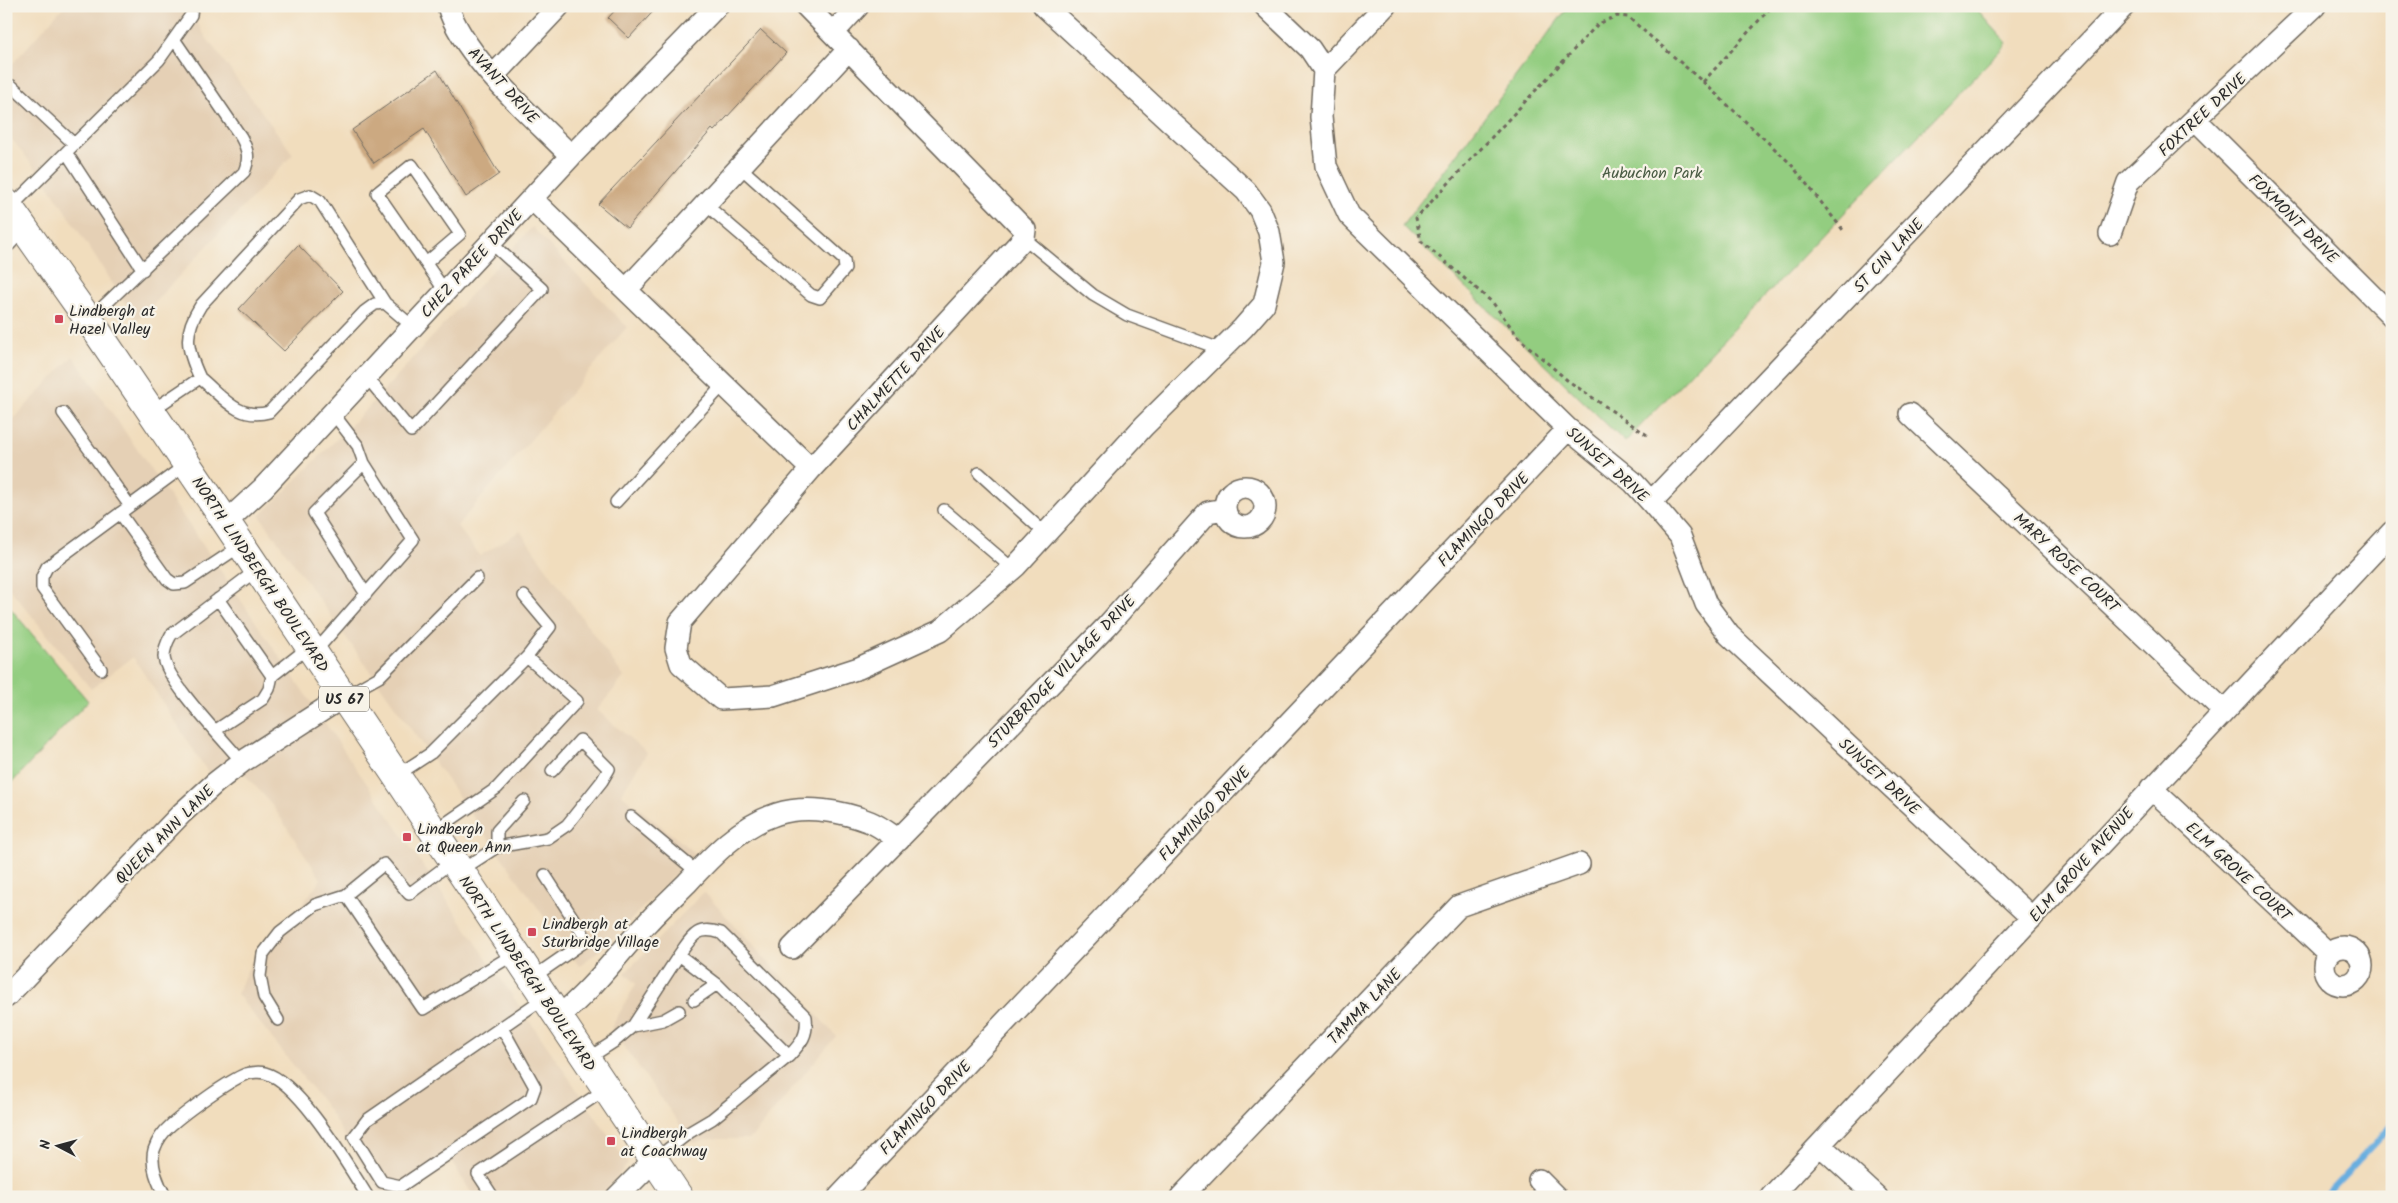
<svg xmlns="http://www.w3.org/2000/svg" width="2398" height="1203" font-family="Kalam,sans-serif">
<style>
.built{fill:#e5d0b5}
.green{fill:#93cd80;stroke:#5f7c56}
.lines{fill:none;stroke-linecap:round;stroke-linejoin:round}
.stream{stroke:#69aedf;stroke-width:5.5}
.building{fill:#cca981}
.lane-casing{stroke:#70695e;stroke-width:14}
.street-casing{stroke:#70695e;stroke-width:24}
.primary-casing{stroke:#70695e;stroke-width:30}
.path{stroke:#70695e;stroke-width:3;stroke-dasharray:4 4;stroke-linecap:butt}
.lane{stroke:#fff;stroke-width:11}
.street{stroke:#fff;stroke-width:21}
.primary{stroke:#fff;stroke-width:28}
.poi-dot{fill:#d1495b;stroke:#f7f3e8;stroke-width:2}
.labels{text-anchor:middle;stroke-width:4.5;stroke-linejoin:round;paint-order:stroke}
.shield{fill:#f7f3e8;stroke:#686764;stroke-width:1}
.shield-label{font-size:15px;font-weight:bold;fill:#2b2b2b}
.street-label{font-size:16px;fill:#2b2b2b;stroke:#f7f3e8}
.park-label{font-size:16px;fill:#4a5c44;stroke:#f7f3e8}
.poi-label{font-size:16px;fill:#2b2b2b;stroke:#f7f3e8;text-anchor:start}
</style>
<rect width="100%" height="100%" fill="#f7f3e8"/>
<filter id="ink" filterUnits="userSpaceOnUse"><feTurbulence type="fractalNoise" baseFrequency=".02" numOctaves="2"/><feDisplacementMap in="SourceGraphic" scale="10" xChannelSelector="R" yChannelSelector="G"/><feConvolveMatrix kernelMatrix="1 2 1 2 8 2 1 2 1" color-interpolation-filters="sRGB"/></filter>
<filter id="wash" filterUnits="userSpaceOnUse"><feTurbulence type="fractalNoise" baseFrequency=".0096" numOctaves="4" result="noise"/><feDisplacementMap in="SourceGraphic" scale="20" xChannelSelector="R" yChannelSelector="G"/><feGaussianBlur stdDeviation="1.12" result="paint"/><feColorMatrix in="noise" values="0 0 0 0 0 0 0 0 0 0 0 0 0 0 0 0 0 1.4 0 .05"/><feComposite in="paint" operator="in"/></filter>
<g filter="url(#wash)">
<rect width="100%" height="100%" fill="#f1ddbd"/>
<path class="built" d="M 64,6 L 188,6 L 205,36 L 293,154 L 137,321 L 47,183 L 6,132 L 6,71 Z
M 532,227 L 627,327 L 457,526 L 480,556 L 520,531 L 624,677 L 597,710 L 647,753 L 621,794 L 695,853 L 609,943 L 579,966 L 260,516 L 367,409 Z
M 73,356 L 628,1164 L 599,1197 L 474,1197 L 451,1161 L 399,1197 L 382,1197 L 328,1109 L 237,994 L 250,964 L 304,902 L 321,879 L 270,802 L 243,773 L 209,774 L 133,657 L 91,689 L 6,584 L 6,427 Z
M 704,892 L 836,1036 L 750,1139 L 710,1139 L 693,1143 L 611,1028 L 636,984 L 625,973 Z"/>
<path class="green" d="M 1569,6 L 1974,6 L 2007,43 L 1625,442 L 1402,226 Z
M 6,603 L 88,701 L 6,789 Z"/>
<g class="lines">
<path class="stream" d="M 2324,1197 L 2392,1125"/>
</g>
<g id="blocks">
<path class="building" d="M 619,6 L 658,6 L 629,38 L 608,18 Z
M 761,30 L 786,53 L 714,131 L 712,129 L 627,228 L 598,204 Z
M 437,70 L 499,174 L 466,197 L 424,129 L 374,163 L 352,130 Z
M 298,245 L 343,291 L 284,351 L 239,309 Z"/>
</g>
</g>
<g filter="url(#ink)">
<use href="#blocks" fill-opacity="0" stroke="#70695e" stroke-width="1"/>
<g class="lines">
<g class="lane-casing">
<path id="lane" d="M 12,86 L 74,144
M 66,152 L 143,270
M 705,204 L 811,295 L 820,298 L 845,269 L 844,260 L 740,167
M 10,208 L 159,60 L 191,15 L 192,6
M 1024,238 L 1093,295 L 1127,315 L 1220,349
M 426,263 L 460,234 L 412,165 L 377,193 L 445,291
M 89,320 L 244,172 C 250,158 248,150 241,137 L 174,39
M 366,376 L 411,431 L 542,289 L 491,243
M 200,378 C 186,348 183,333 201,305 L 299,199 L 310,195 L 320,201 L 385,303
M 151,411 L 200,378 C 222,396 238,421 269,412 L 364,312 L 375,304 L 385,303 L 412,326
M 63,413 L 130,506
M 364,463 L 314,513 L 366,594
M 979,473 L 1046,534
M 616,502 L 723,385
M 944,510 L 1013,569
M 120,513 L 167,579 L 174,584 L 185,583 L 242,545
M 524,596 L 550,627 L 527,657
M 218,599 L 272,676
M 314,653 L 413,540 L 364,463 L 358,446 L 332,412
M 101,669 L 42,588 L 42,577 L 47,567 L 187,464
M 343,697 L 379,677 L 477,578
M 216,730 L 263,699 L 269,689 L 272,676 L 309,647
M 242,762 C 225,741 166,681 164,657 C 164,649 167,642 171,635 L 258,569
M 396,776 L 431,753 L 527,657 L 577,701 L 497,788 L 433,832
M 631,817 L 697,872
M 497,847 L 497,831 L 524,801
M 453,861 L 409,894 L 384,864 L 346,895 L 423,1009 L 516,953
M 460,871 L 497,847 L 548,838 L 567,825 L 602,781 L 609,769 L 580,740 L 552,771
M 679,955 C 692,937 696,925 721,933 L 806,1017 C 808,1036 801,1043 789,1056
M 532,978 L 587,940 L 545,875
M 694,1000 L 717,984
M 278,1020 L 264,997 L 260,976 L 263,954 L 280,932 L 315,905 L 346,895
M 633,1026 L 663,1020 L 679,1011
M 502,1028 L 535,1087 L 531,1098 L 401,1186 L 382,1182 L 354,1137 L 367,1120 L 544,998
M 587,1059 L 615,1041 L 633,1026 L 679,955 L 717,984 L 789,1056 L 712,1119 L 690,1132 L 654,1160
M 166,1197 C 158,1184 150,1165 154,1150 C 157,1141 164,1131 171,1125 C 187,1111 228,1081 246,1074 C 251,1072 261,1072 265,1073 C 300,1082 348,1166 368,1197
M 493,1197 L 478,1174 L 606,1089"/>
</g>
<g class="street-casing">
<path id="street" d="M 448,6 C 462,56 534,118 571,156
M 1265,6 L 1310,49 L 1324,70 L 1321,117 L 1326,166 L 1349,215 L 1568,429 L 1633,482 L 1651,502 L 1680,536 L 1706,604 L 1729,635 L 2032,918
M 833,33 L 858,6
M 1324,70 L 1385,6
M 493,76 L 559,6
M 2196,120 L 2392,316
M 532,199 L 811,469 L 1024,238 L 1025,230 L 806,6
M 2110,234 L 2128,182 L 2315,6
M 6,241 L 22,224
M 626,290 L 849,49
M 1910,414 L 2223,710
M 811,469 L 680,622 L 676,648 L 681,664 L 721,699 L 773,696 L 859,668 L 940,631 L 1016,566 L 1144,426 L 1243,328 L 1264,304 L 1274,262 L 1269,232 L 1260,210 L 1246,191 L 1044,6
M1225 507a20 20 0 1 1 40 0a20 20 0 1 1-40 0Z
M 1651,502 L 2124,6
M 226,522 L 263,488 L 571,156 L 717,6
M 2151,788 L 2328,953
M2324 966a19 19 0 1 1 38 0a19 19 0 1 1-38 0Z
M 792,948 L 1107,626 L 1208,512 L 1225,509
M 6,997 L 182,813 L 215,783 L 242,762 L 343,697
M 558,1017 C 595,988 617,954 649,921 C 661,908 674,896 687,883 C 712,856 740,826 777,814 C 805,805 843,811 870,822 C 880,826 890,834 899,840
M 1820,1145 L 1877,1197
M 1539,1180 L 1556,1197
M 617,1197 L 654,1160
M 839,1197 L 1568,429
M 1181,1197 L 1459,906 L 1579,864
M 1771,1197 L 2392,532"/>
</g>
<g class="primary-casing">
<path id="primary" d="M 6,203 L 98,333 L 226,522 L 679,1197"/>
</g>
<path class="path" d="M 1703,82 L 1790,163 L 1843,230
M 1647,435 L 1567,380 L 1520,339 L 1493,303 L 1421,241 L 1416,218 L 1598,24 L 1617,16 L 1628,17 L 1703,82 L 1772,6
M 6,720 L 6,722"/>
<use href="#lane" class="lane"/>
<use href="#street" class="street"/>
<use href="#primary" class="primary"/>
</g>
</g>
<g class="poi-dot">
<rect x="54" y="314" width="10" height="10" rx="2.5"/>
<rect x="402" y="832" width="10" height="10" rx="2.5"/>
<rect x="527" y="927" width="10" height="10" rx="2.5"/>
<rect x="606" y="1136" width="10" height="10" rx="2.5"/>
</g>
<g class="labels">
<rect class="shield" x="319" y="686.5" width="50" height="25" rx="4"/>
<g class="shield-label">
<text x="344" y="704">US 67</text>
</g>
<g class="street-label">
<text transform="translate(504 85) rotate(48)" y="6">AVANT DRIVE</text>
<text transform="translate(2202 114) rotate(-43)" y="6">FOXTREE DRIVE</text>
<text transform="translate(2294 218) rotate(45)" y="6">FOXMONT DRIVE</text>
<text transform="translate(1888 255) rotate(-47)" y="6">ST CIN LANE</text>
<text transform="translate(471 263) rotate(-47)" y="6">CHEZ PAREE DRIVE</text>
<text transform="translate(895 378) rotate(-47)" y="6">CHALMETTE DRIVE</text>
<text transform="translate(1608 464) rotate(42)" y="6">SUNSET DRIVE</text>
<text transform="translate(1483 519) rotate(-46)" y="6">FLAMINGO DRIVE</text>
<text transform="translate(2067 562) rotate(43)" y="6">MARY ROSE COURT</text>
<text transform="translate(261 574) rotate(56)" y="6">NORTH LINDBERGH BOULEVARD</text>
<text transform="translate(1061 671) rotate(-46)" y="6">STURBRIDGE VILLAGE DRIVE</text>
<text transform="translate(1880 776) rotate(43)" y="6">SUNSET DRIVE</text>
<text transform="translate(1204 813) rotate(-46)" y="6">FLAMINGO DRIVE</text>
<text transform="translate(164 834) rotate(-45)" y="6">QUEEN ANN LANE</text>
<text transform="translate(2081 864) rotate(-48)" y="6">ELM GROVE AVENUE</text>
<text transform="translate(2239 871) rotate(43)" y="6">ELM GROVE COURT</text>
<text transform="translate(528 973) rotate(56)" y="6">NORTH LINDBERGH BOULEVARD</text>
<text transform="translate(1364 1006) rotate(-46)" y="6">TAMMA LANE</text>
<text transform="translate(925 1107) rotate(-46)" y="6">FLAMINGO DRIVE</text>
</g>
<g class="park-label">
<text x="1652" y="178">Aubuchon Park</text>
</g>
<g class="poi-label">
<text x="69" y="316">Lindbergh at<tspan x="69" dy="18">Hazel Valley</tspan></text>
<text x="417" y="834">Lindbergh<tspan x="417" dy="18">at Queen Ann</tspan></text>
<text x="542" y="929">Lindbergh at<tspan x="542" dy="18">Sturbridge Village</tspan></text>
<text x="621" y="1138">Lindbergh<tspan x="621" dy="18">at Coachway</tspan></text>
</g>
</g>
<rect width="2398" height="1203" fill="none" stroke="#f7f3e8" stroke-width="25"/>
<g transform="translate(58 1146) rotate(276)" stroke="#f7f3e8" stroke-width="4" paint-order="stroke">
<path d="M0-4L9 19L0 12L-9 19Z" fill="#2b2b2b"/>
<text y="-8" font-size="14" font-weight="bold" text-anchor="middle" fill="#2b2b2b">N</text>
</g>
</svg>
